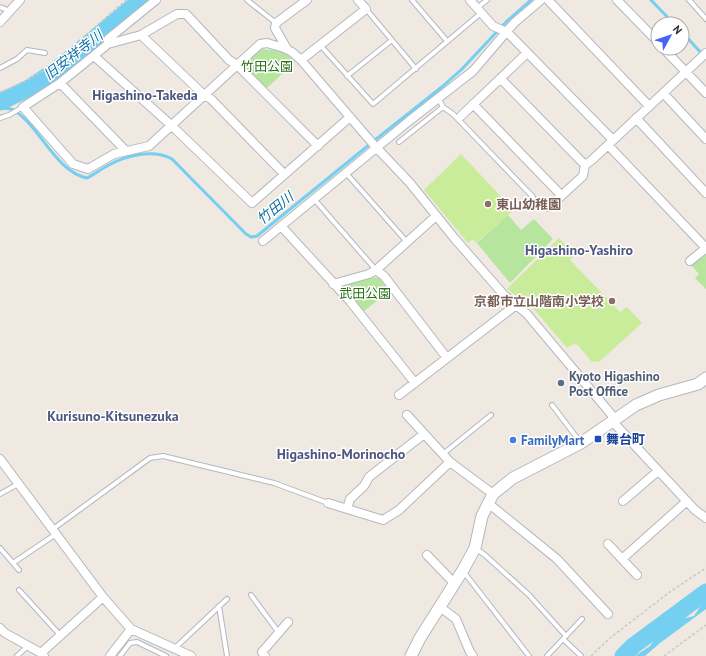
<svg xmlns="http://www.w3.org/2000/svg" width="706" height="656" font-family="'PT Sans','Noto Sans JP',sans-serif">
<style>
.green{fill:#b6e59e}
.pitch{fill:#c9ec9a}
.water{fill:#75cff0}
.lines{fill:none;stroke-linecap:round;stroke-linejoin:round}
.stream{stroke:#75cff0;stroke-width:3}
.river{stroke:#75cff0;stroke-width:17}
.lane-casing{stroke:#b4b7c1;stroke-width:6}
.street-casing{stroke:#b4b7c1;stroke-width:10}
.secondary-casing{stroke:#b4b7c1;stroke-width:13}
.path{stroke:#c9c9c9;stroke-width:1.5;stroke-dasharray:3 2;stroke-linecap:butt}
.lane{stroke:#fff;stroke-width:4}
.street{stroke:#fff;stroke-width:8}
.secondary{stroke:#fff;stroke-width:11}
.education-dot{fill:#8d6e63;stroke:#fff;stroke-width:1.5}
.service-dot{fill:#5c6f8a;stroke:#fff;stroke-width:1.5}
.transit-dot{fill:#1a4fb4;stroke:#fff;stroke-width:1.5}
.shop-dot{fill:#3f7fe0;stroke:#fff;stroke-width:1.5}
.labels{text-anchor:middle;stroke-width:3;stroke-linejoin:round;paint-order:stroke}
.park-label{font-size:13px;fill:#2c6e1b;stroke:#fff}
.education-label{font-size:13px;font-weight:bold;fill:#785e54;stroke:#fff;text-anchor:start}
.service-label{font-size:13px;font-weight:bold;fill:#4e5e75;stroke:#fff;text-anchor:start}
.transit-label{font-size:13px;font-weight:bold;fill:#164399;stroke:#fff;text-anchor:start}
.shop-label{font-size:13px;font-weight:bold;fill:#366cbe;stroke:#fff;text-anchor:start}
.water-label{font-size:14px;font-style:italic;fill:#0d6fa3;stroke:#fff}
.neighbourhood-label{font-size:14px;font-weight:bold;fill:#4d5680;stroke:#fff}
</style>
<rect width="100%" height="100%" fill="#efe9e1"/>
<path class="green" d="M 259,49 L 284,51 L 295,62 L 266,89 L 245,67 L 245,62 Z
M 508,215 L 521,230 L 534,219 L 553,239 L 510,283 L 477,243 Z
M 706,253 L 706,289 L 695,278 L 699,274 L 691,265 Z
M 372,277 L 379,278 L 389,291 L 363,312 L 344,288 L 346,283 L 357,282 Z"/>
<path class="pitch" d="M 461,154 L 505,201 L 506,203 L 509,204 L 514,210 L 476,243 L 473,239 L 468,243 L 424,190 Z
M 559,238 L 575,255 L 570,260 L 620,312 L 627,307 L 642,323 L 599,362 L 591,361 L 578,345 L 574,344 L 567,348 L 533,308 L 507,289 Z"/>
<path class="water" d="M 706,598 L 706,609 L 660,643 L 645,656 L 635,656 L 650,646 L 656,637 L 677,620 L 694,616 Z"/>
<g class="lines">
<path class="stream" d="M 651,0 L 674,24
M 682,32 L 703,55
M 0,108 C 5,108 11,108 15,111 C 41,128 55,171 87,178 C 95,174 101,169 109,165 C 127,155 153,149 172,159 L 246,234 L 251,237 L 257,236 L 375,140 L 443,86 L 462,69 L 507,21 L 531,0"/>
<path class="river" d="M 0,102 L 29,88 L 56,70 L 141,0
M 623,656 L 633,646 L 706,592"/>
<g class="lane-casing">
<path id="lane" d="M 247,0 L 276,23
M 412,0 L 447,41
M 689,0 L 706,19
M 0,7 L 10,11
M 477,8 L 487,0
M 366,9 L 416,69
M 321,46 L 373,104 L 481,13
M 0,68 L 17,59 L 27,50 L 45,53
M 347,76 L 392,40
M 443,107 L 453,114 L 533,197
M 0,118 L 9,115 L 23,107
M 399,142 L 443,107 L 439,99
M 346,173 L 407,242
M 314,199 L 376,270
M 552,405 L 581,443
M 443,454 L 491,415
M 0,494 L 18,484
M 53,529 L 150,458 L 163,456 L 274,483 L 328,503
M 0,548 L 19,570
M 475,548 L 485,555 L 529,595 L 566,636
M 13,563 L 56,534
M 463,571 L 529,656
M 19,590 L 60,635
M 251,595 L 279,633
M 219,606 L 227,656
M 563,639 L 581,656
M 175,648 L 227,599
M 17,656 L 28,646
M 120,656 L 130,643 L 137,642 L 166,656
M 547,656 L 582,619"/>
</g>
<g class="street-casing">
<path id="street" d="M 470,0 L 493,26 L 507,32 L 613,140
M 548,0 L 649,106
M 617,0 L 658,42
M 0,22 L 20,0
M 141,35 L 204,95 L 211,99 L 284,174
M 108,44 L 108,39 L 156,0
M 663,48 L 706,93
M 287,49 L 275,28 L 276,23 L 307,0
M 94,56 L 171,125 L 252,203 L 350,117
M 301,60 L 366,9 L 358,0
M 501,79 L 585,165 L 583,176 L 549,207
M 60,83 L 126,151
M 663,93 L 706,139
M 473,104 L 561,195
M 461,116 L 527,53
M 636,118 L 706,193
M 608,145 L 706,248
M 318,146 L 237,65 L 229,60 L 186,14 L 177,14 L 141,35 L 108,44 L 60,83 L 23,107 L 73,164 L 88,169 L 114,154 L 149,146 L 260,44 L 267,43 L 284,48 L 292,52 L 301,60 L 374,145 L 410,183 L 455,239 L 504,295 L 527,314 L 616,420
M 585,165 L 592,160 L 706,53
M 281,226 L 349,300 L 415,383
M 263,241 L 409,121 L 473,71 L 514,23 L 541,0
M 690,261 L 706,248
M 376,270 L 384,276 L 447,358
M 333,284 L 369,274 L 376,270 L 436,216
M 399,395 L 516,305
M 407,415 L 450,462
M 613,422 L 695,510 L 706,518
M 0,459 L 103,597 L 131,629 L 191,656
M 623,501 L 658,471
M 328,503 L 383,520 L 399,510 L 450,462 L 493,494
M 488,503 L 557,559 L 608,614
M 347,509 L 350,499 L 364,486 L 369,477 L 424,434
M 608,544 L 637,575
M 427,555 L 455,584
M 622,559 L 687,501
M 440,607 L 456,619 L 470,652 L 473,656
M 0,628 L 5,633 L 41,653 L 44,656
M 41,653 L 103,597
M 110,656 L 131,629
M 265,656 L 262,652 L 288,622"/>
</g>
<g class="secondary-casing">
<path id="secondary" d="M 411,656 L 420,638 L 463,570 L 475,548 L 482,516 L 493,494 L 513,478 L 581,443 L 636,405 L 659,395 L 698,384 L 706,378"/>
</g>
<path class="path" d="M 0,92 L 22,83 L 48,68 L 126,0
M 356,295 L 380,287
M 591,656 L 610,638 L 671,591 L 706,568
M 664,656 L 706,625"/>
<use href="#lane" class="lane"/>
<use href="#street" class="street"/>
<use href="#secondary" class="secondary"/>
</g>
<g class="education-dot">
<circle cx="488" cy="204" r="4"/>
<circle cx="612" cy="301" r="4"/>
</g>
<circle class="service-dot" cx="561" cy="383" r="4"/>
<rect class="transit-dot" x="594" y="435" width="8" height="8" rx="2"/>
<circle class="shop-dot" cx="513" cy="440" r="4"/>
<g class="labels">
<g class="park-label">
<text x="267" y="71">竹田公園</text>
<text x="365" y="298">武田公園</text>
</g>
<g class="education-label">
<text x="496" y="209">東山幼稚園</text>
<text x="604" y="306" text-anchor="end">京都市立山階南小学校</text>
</g>
<g class="service-label">
<text x="569" y="381">Kyoto Higashino<tspan x="569" dy="15">Post Office</tspan></text>
</g>
<g class="transit-label">
<text x="606" y="444">舞台町</text>
</g>
<g class="shop-label">
<text x="521" y="445">FamilyMart</text>
</g>
<g class="water-label">
<text transform="translate(73 55) rotate(-38)" y="5">旧安祥寺川</text>
<text transform="translate(275 208) rotate(-39)" y="5">竹田川</text>
</g>
<g class="neighbourhood-label">
<text x="145" y="100">Higashino-Takeda</text>
<text x="579" y="255">Higashino-Yashiro</text>
<text x="113" y="421">Kurisuno-Kitsunezuka</text>
<text x="341" y="459">Higashino-Morinocho</text>
</g>
</g>
<g transform="translate(670 36) rotate(50)"><circle r="19" fill="#ffffff" stroke="#ababab"/>
<path d="M0-3L7 15L0 10L-7 15Z" fill="#4264fb"/>
<text y="-6" font-size="11" font-weight="bold" text-anchor="middle" fill="#2e2e2e">N</text>
</g>
</svg>
